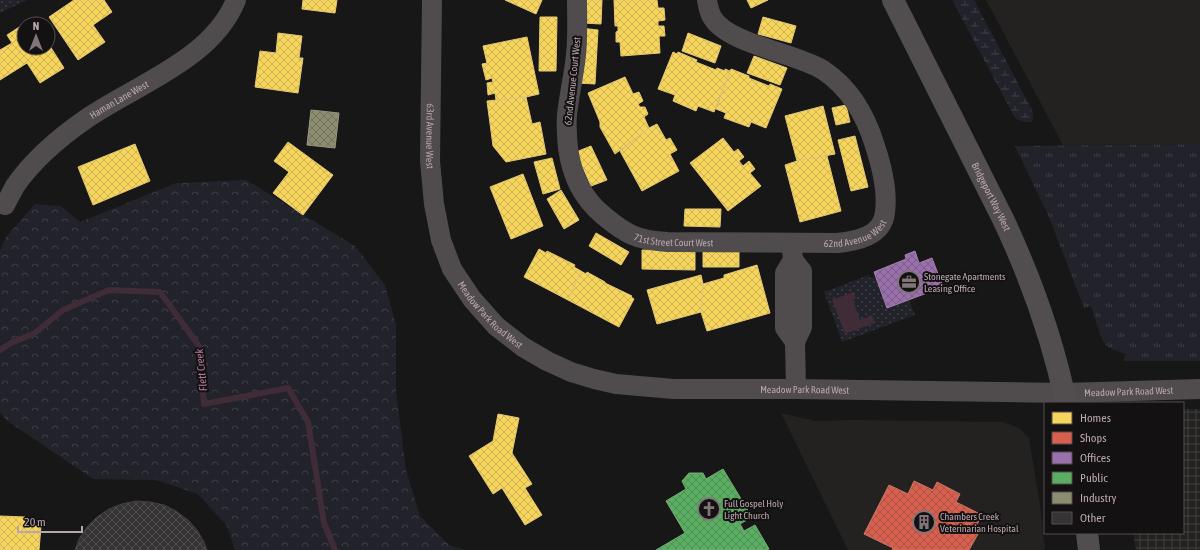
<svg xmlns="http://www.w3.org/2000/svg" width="1200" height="550" font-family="'Asap Condensed',sans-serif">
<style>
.built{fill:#242121}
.industrial{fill:url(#industrial-grid)}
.grass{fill:url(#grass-tufts)}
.forest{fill:url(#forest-crowns)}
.wetland{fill:url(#wetland-marsh)}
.park{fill:url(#park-dots)}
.water{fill:#3f2c37}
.homes{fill:url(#homes-cross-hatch);stroke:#e4c775}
.shops{fill:url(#shops-cross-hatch);stroke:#ce756a}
.offices{fill:url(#offices-cross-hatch);stroke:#a380ac}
.public{fill:url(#public-cross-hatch);stroke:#77ac78}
.industry{fill:url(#industry-cross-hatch);stroke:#9a9481}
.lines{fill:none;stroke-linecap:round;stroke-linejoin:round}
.stream{stroke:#3f2c37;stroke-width:6}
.building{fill:url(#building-cross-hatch);stroke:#444041}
.minor{stroke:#504b4d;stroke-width:20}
.primary{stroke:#524e4f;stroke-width:22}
.labels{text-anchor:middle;stroke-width:4;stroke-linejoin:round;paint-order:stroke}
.street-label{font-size:10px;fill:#baa7ae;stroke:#131111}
.poi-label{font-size:10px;fill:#baa7ae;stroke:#131111;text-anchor:start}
.water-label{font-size:11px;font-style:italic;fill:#b77b9f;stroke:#131111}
</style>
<defs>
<pattern id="industrial-grid" width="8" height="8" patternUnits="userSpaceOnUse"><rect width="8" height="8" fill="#242121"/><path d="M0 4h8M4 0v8" fill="none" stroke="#423e3f"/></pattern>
<pattern id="grass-tufts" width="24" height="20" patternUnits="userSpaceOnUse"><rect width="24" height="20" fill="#22222b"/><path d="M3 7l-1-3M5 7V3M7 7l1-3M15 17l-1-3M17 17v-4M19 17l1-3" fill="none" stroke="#403f47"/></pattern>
<pattern id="forest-crowns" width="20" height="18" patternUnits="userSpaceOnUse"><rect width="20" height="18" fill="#22222b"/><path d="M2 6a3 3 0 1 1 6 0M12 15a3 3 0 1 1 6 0" fill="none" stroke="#403f47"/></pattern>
<pattern id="wetland-marsh" width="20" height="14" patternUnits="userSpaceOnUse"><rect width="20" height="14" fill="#22222b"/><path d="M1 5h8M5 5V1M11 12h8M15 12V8" fill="none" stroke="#403f47"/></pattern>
<pattern id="park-dots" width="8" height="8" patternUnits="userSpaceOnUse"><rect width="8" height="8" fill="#22222b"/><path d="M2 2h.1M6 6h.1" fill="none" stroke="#403f47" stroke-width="1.8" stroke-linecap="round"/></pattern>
<pattern id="homes-cross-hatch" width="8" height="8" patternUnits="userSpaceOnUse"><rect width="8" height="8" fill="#f6d55c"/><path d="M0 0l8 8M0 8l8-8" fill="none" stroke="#d0b454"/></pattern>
<pattern id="shops-cross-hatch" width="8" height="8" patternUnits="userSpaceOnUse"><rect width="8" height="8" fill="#d6604d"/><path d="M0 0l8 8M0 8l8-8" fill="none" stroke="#ae5447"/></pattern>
<pattern id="offices-cross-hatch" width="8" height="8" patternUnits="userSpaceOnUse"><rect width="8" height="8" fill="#9970ab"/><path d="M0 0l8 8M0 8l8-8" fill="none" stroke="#7c5d87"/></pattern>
<pattern id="public-cross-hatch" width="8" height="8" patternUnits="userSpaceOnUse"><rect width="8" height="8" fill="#5aae61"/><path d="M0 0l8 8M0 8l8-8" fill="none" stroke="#528f56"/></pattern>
<pattern id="industry-cross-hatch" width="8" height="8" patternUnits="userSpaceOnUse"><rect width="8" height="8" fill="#8c8c6e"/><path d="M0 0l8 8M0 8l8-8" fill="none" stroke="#73715d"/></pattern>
<pattern id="building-cross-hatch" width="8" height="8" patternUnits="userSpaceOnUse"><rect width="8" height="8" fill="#363334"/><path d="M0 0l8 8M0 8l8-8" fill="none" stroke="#514e4f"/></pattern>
</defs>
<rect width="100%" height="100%" fill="#171717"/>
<path class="built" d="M 986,0 L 1200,0 L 1200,144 L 1063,145 Z
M 781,413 L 815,421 L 851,420 L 1003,422 L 1019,428 L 1029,438 L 1040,505 L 1045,550 L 848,550 Z"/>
<path class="industrial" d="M 1183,409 L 1200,409 L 1200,550 L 1136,550 L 1133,533 L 1183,533 Z"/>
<path class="grass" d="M 1200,144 L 1200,361 L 1123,361 L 1126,354 C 1120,352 1111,350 1106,345 C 1100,339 1095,315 1091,306 L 1084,308 L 1049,217 L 1015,146 Z"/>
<path class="forest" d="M 246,180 L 355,246 L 385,285 L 396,325 L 396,391 L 406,470 L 420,516 L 449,545 L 465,550 L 235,550 L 227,526 L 198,494 L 156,480 L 93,479 L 6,420 L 0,412 L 0,250 L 6,237 L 35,204 L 61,206 L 80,222 L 176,183 Z"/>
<path class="wetland" d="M 952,0 L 974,0 L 1033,112 L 1033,118 L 1031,122 L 1023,122 L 1015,118 Z"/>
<path class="park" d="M 0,0 L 27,0 L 0,13 Z
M 869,275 L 870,278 L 876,277 L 887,308 L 909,300 L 915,315 L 842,342 L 824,292 Z"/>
<path class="water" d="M 853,292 L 856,298 L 853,300 L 860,320 L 872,315 L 875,323 L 845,334 L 832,300 Z"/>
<path class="homes" d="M 74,0 L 104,0 L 112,12 L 93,25 L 105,42 L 78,60 L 49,17 Z
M 303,0 L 337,0 L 335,13 L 302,9 Z
M 505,0 L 542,0 L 536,14 Z
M 584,0 L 602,0 L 601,24 L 583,23 Z
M 614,0 L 657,0 L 658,8 L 664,8 L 665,20 L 658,21 L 658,26 L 664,26 L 665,36 L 659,36 L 660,53 L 621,56 L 620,42 L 616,42 L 616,32 L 618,31 L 618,26 L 615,26 Z
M 747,0 L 768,0 L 751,8 Z
M 540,17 L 557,17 L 556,71 L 539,71 Z
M 763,17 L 796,26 L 791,43 L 758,34 Z
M 24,24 L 24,48 L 48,48 L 48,43 L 64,68 L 40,83 L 27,63 L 0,80 L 0,50 L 12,43 L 7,35 Z
M 581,28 L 598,30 L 595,84 L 577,83 Z
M 278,33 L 302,36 L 299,58 L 303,58 L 298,93 L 255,87 L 260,51 L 276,53 Z
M 688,33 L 721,46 L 715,63 L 682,51 Z
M 527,37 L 539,94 L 526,97 L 496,100 L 495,93 L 488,95 L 487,83 L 493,82 L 492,78 L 486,80 L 482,64 L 487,63 L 483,46 Z
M 673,52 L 677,54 L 678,52 L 697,60 L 696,62 L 716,70 L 717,68 L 725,71 L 725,69 L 730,71 L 714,112 L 698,106 L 696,111 L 673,101 L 675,95 L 658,89 Z
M 754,56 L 787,68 L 780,85 L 747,73 Z
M 731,69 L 749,76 L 749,78 L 769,86 L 770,84 L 782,89 L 766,128 L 751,122 L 749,127 L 724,118 L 726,113 L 716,109 Z
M 625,77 L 633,94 L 639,92 L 643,101 L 638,104 L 640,107 L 645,107 L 648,114 L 644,117 L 649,128 L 615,154 L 600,127 L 600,122 L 588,93 Z
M 526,97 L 532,124 L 540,122 L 546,154 L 506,162 L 493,146 L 487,101 Z
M 846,105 L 850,122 L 836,125 L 832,108 Z
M 823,106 L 835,154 L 797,161 L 785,116 Z
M 657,124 L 666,140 L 670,138 L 677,150 L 670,154 L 679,171 L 642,191 L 620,151 L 649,128 Z
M 855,136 L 868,187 L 851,191 L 838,140 Z
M 723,138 L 734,152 L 738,149 L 744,157 L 739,161 L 743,166 L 749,161 L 755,169 L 750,173 L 761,186 L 728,211 L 690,163 Z
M 288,142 L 333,175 L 303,215 L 273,193 L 289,172 L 274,161 Z
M 135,144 L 150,181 L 93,205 L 78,167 Z
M 591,146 L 607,180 L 591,186 L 576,152 Z
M 827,156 L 841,211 L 800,222 L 785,165 L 797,161 Z
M 552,158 L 560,189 L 543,194 L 534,162 Z
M 523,174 L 543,226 L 511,239 L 490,187 Z
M 561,190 L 579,220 L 564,229 L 547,199 Z
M 685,209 L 721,209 L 720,227 L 684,226 Z
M 596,233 L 629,252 L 621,265 L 589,246 Z
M 539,249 L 546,253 L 547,251 L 575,265 L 574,267 L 581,271 L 568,300 L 524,277 Z
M 642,250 L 695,251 L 695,270 L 642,269 Z
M 703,250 L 739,250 L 739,267 L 703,267 Z
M 757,265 L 770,313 L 707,331 L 701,312 L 703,284 L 724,278 L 724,275 Z
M 581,271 L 586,274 L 587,272 L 605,282 L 605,283 L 632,296 L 631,297 L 634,299 L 619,327 L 568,300 Z
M 701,275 L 703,284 L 701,312 L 657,324 L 647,290 Z
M 498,414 L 519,418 L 512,453 L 532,484 L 525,488 L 542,515 L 525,525 L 502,488 L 493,494 L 469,456 L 493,441 Z
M 0,516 L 25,517 L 25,525 L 41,526 L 39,550 L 0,550 Z"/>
<path class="shops" d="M 914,481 L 933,490 L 937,482 L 960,494 L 956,502 L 982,515 L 974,530 L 978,534 L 969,550 L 892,550 L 893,548 L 864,534 L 889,485 L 908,494 Z"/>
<path class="offices" d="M 915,251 L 919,263 L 932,258 L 943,287 L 887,308 L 874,272 L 906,259 L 905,255 Z"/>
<path class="public" d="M 723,469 L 752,517 L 740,524 L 744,531 L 755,525 L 769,549 L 766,550 L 656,550 L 685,533 L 666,501 L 686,489 L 682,481 L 689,473 L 703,473 L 706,479 Z"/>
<path class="industry" d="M 311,110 L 339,113 L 335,148 L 307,145 Z"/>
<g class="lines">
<path class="stream" d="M 0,350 L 11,343 L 35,333 L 63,310 L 109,290 L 160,292 L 199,346 L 204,404 L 288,388 L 308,422 L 324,523 L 335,550"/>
</g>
<path class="building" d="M 136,501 L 150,502 L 164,505 L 176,511 L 188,520 L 197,530 L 204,542 L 207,550 L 75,550 L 79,539 L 87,527 L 97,517 L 109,509 L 122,504 Z"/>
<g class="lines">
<g class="minor">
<path id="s1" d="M 432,0 L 430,161 L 434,204 L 441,240 L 452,269 L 472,299 L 496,326 L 523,347 L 547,361 L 571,372 L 594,379 L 616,384 L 674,389 L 796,389 L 1064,393 L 1200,389"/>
<path id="s2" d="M 577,0 C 577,18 578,37 576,55 C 574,75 569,95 567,115 C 566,126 567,137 568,148 C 572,176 582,198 604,216 C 627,235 637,240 667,242 L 837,243 C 857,241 883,236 885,212 C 888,190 882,167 875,146 C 866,116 850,88 823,70 C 796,53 727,44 712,17 C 709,12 708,6 707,0"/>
<path id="s3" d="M 5,205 C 8,199 12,192 15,186 C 33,160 60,137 86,119 C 135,85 212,60 236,0"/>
<path d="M 792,249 L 793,260 L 785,273 L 785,328 L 795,342"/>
<path d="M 793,260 L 802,271 L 802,327 L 795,342 L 796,389"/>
</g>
<g class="primary">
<path id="s4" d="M 893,0 L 1004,221 C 1031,279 1053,340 1066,403"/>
<path d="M 1087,533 L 1089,550"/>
</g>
</g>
<defs>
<g id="office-ring" transform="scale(1.15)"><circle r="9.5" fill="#131111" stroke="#817579" stroke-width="1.5"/><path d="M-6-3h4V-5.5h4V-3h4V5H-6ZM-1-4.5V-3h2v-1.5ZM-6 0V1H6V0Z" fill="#817579"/></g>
<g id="church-ring" transform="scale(1.15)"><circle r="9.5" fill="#131111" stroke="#817579" stroke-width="1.5"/><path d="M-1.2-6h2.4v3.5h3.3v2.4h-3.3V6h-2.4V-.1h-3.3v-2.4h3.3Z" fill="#817579"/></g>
<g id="building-ring" transform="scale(1.15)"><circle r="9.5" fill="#131111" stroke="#817579" stroke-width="1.5"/><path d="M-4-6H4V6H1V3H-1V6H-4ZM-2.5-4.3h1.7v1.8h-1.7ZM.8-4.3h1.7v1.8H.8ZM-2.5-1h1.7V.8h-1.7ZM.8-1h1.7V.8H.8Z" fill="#817579"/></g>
</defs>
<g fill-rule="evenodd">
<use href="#office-ring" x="909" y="282"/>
<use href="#church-ring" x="709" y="509"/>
<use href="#building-ring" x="924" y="522"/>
</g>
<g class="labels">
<g class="street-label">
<text transform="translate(572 81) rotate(-84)" y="4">62nd Avenue Court West</text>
<text dy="4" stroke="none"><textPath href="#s3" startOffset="158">Haman Lane West</textPath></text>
<text dy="4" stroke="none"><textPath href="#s1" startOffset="136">63rd Avenue West</textPath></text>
<text dy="4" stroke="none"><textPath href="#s4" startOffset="220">Bridgeport Way West</textPath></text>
<text dy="4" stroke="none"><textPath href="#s2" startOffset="488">62nd Avenue West</textPath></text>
<text dy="4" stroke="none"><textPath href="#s2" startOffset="304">71st Street Court West</textPath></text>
<text dy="4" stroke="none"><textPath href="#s1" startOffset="332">Meadow Park Road West</textPath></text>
<text dy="4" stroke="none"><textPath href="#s1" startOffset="668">Meadow Park Road West</textPath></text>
<text dy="4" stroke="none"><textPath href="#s1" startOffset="992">Meadow Park Road West</textPath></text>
</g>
<g class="poi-label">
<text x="924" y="280">Stonegate Apartments<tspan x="924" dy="12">Leasing Office</tspan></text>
<text x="724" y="507">Full Gospel Holy<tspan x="724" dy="12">Light Church</tspan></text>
<text x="940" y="520">Chambers Creek<tspan x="940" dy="12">Veterinarian Hospital</tspan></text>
</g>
<g class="water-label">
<text transform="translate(201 370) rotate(-96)" y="4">Flett Creek</text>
</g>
</g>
<rect x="1044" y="402" width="140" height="132" fill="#131111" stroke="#564d50"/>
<rect x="1052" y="412" width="20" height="12" fill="#f6d55c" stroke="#564d50"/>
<text x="1080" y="422" font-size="12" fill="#baa7ae">Homes</text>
<rect x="1052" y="432" width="20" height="12" fill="#d6604d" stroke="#564d50"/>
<text x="1080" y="442" font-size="12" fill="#baa7ae">Shops</text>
<rect x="1052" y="452" width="20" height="12" fill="#9970ab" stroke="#564d50"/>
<text x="1080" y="462" font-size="12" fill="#baa7ae">Offices</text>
<rect x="1052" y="472" width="20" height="12" fill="#5aae61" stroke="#564d50"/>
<text x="1080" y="482" font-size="12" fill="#baa7ae">Public</text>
<rect x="1052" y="492" width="20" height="12" fill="#8c8c6e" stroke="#564d50"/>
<text x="1080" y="502" font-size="12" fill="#baa7ae">Industry</text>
<rect x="1052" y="512" width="20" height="12" fill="#363334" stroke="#564d50"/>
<text x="1080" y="522" font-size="12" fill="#baa7ae">Other</text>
<g transform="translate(36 36)"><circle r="19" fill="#131111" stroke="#564d50"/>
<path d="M0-3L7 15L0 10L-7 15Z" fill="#817579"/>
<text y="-6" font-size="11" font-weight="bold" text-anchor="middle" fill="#baa7ae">N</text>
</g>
<path d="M18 526v6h64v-6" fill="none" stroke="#baa7ae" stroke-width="2"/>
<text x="24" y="526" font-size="12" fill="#baa7ae" stroke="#131111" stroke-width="3" paint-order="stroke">20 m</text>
</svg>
